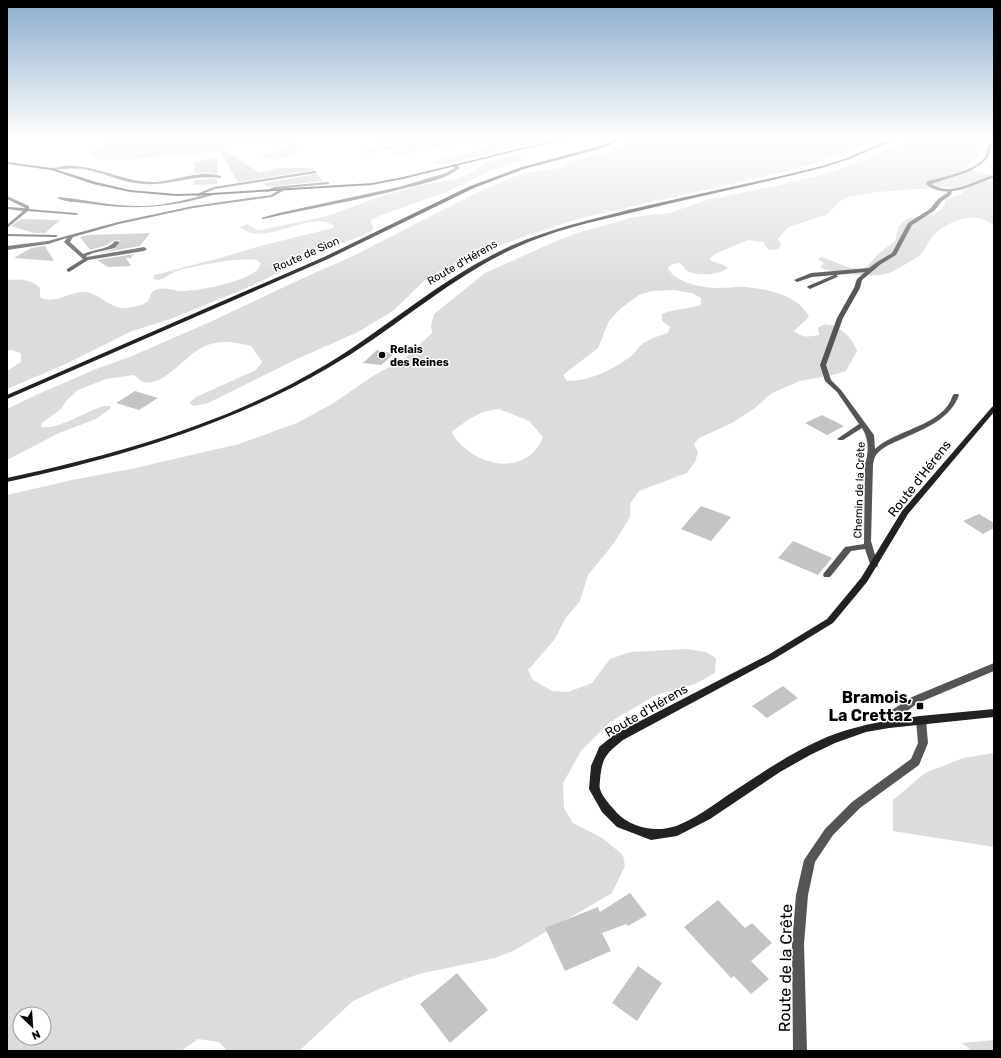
<svg xmlns="http://www.w3.org/2000/svg" width="1001" height="1058" font-family="Rubik,sans-serif">
<style>
.green{fill:#dcdcdc;fill-rule:evenodd}
.building{fill:#c4c4c4}
.lines{fill:none;stroke-linecap:round;stroke-linejoin:round}
.lane{fill:#555;fill-rule:evenodd}
.street{fill:#555;fill-rule:evenodd}
.secondary{fill:#222;fill-rule:evenodd}
.poi-dot{fill:#000;stroke:#fff;stroke-width:1.5}
.labels{text-anchor:middle;stroke-width:3;stroke-linejoin:round;paint-order:stroke}
.far-street-label{font-size:11px;fill:#000;stroke:#fff}
.far-poi-label{font-size:11px;font-weight:bold;fill:#000;stroke:#fff;text-anchor:start}
.street-label{font-size:13px;fill:#000;stroke:#fff}
.near-poi-label{font-size:16px;font-weight:bold;fill:#000;stroke:#fff;text-anchor:end}
.near-street-label{font-size:16px;fill:#000;stroke:#fff}
</style>
<rect width="100%" height="100%" fill="#fff"/>
<path class="green" d="M 119,139 L 158,139 L 164,142 L 192,139 L 293,139 L 297,141 L 296,154 C 284,159 275,160 263,158 L 261,156 L 281,150 L 286,146 L 280,142 L 249,142 L 236,144 L 213,152 L 120,160 L 105,160 L 95,157 L 90,153 L 93,149 Z
M 412,139 L 545,139 C 527,143 443,169 432,163 L 436,161 L 481,149 L 490,145 L 490,142 L 486,141 L 473,141 L 397,155 L 390,154 L 395,150 L 392,149 L 361,154 L 361,152 L 365,149 L 418,143 L 416,140 L 378,143 L 380,141 Z
M 625,139 L 879,139 L 815,163 L 788,171 L 585,217 L 528,235 L 461,260 L 427,278 L 393,311 L 358,332 L 297,359 L 208,403 L 194,406 L 189,403 L 196,397 L 256,370 L 262,362 L 251,346 C 235,342 218,339 203,347 C 184,356 164,387 144,382 C 140,381 137,377 134,375 L 106,379 L 78,390 L 67,400 L 61,409 L 42,423 L 41,427 C 59,430 86,411 104,406 L 110,406 L 111,408 L 96,419 L 59,433 L 7,460 L 7,409 L 36,395 L 96,369 L 132,356 L 210,322 L 301,279 L 353,256 L 474,194 L 508,179 L 526,173 L 559,168 L 573,161 L 606,152 L 623,144 Z
M 918,139 L 988,139 L 979,154 L 966,166 C 974,172 984,174 994,175 L 994,206 L 992,210 L 994,214 L 994,225 C 988,222 983,218 976,218 C 961,216 941,226 931,238 C 927,244 925,251 919,256 C 909,261 900,269 889,273 C 876,278 832,274 820,267 L 824,263 L 819,260 L 819,258 L 822,257 L 850,268 L 859,269 L 867,267 L 878,254 L 896,240 C 899,203 929,227 945,205 L 945,200 L 962,194 L 963,192 L 956,188 L 945,187 L 877,192 L 848,197 L 842,200 L 827,214 L 787,228 L 778,239 L 781,244 L 779,249 L 774,250 L 769,250 L 763,242 L 748,240 L 717,253 L 710,258 L 711,261 L 724,265 L 728,268 C 719,275 700,276 689,272 C 684,270 684,265 680,263 L 672,264 L 668,268 C 676,284 704,288 720,288 C 728,288 737,286 745,287 C 766,289 799,295 809,317 L 794,331 C 802,338 809,337 819,335 L 818,328 C 828,318 845,332 851,339 C 853,343 855,347 857,351 L 846,371 L 837,374 L 800,381 L 772,393 L 755,408 L 732,423 L 699,438 L 694,444 L 698,452 L 695,462 L 687,473 L 639,491 L 630,504 L 630,517 L 614,543 L 588,575 L 580,601 L 565,619 L 555,639 L 528,670 L 533,680 L 552,691 L 568,692 L 592,683 L 610,659 L 630,652 L 687,649 L 706,652 L 716,658 L 715,673 L 695,684 L 656,695 L 610,722 L 581,751 L 563,783 L 564,808 L 573,823 L 602,838 L 623,855 L 625,866 L 612,893 L 513,951 L 495,958 L 419,974 L 386,986 L 353,1001 L 299,1051 L 227,1051 L 219,1042 L 198,1039 L 181,1051 L 7,1051 L 7,495 L 72,480 L 131,469 L 239,444 L 297,423 L 332,404 L 373,376 L 404,359 L 432,333 L 431,325 L 434,314 L 485,273 L 556,241 L 577,233 L 634,217 L 669,213 L 707,200 L 788,183 L 824,174 L 873,157 L 883,151 ZM 673,290 L 692,293 L 701,298 L 701,305 C 688,309 674,309 662,314 L 662,321 L 670,327 L 668,333 C 661,335 652,338 645,342 C 638,346 636,353 630,357 C 612,370 590,381 567,381 L 563,375 L 598,348 L 609,321 L 620,309 L 639,295 L 652,291 ZM 499,409 L 529,421 L 543,437 C 530,471 489,470 465,448 C 459,443 455,439 452,432 C 468,419 479,411 499,409 ZM 20,1014 L 44,1014 L 44,1038 L 20,1038 Z
M 518,155 L 525,155 L 530,157 L 492,170 L 446,192 L 379,216 L 371,220 L 371,223 L 374,227 L 372,231 L 361,236 L 316,253 L 291,267 L 244,289 L 171,319 L 132,331 L 66,364 L 7,389 L 7,371 L 21,362 L 21,353 L 11,350 L 7,351 L 7,280 C 18,279 32,279 40,288 L 40,297 C 53,306 72,290 87,292 C 101,295 111,309 126,308 C 132,307 142,306 147,302 C 151,298 149,291 158,289 C 166,287 175,291 182,291 C 200,291 242,282 256,271 C 258,269 259,266 261,264 L 257,260 C 238,258 220,262 202,265 C 194,267 185,268 177,271 C 168,274 163,282 153,279 L 154,275 L 220,258 L 260,246 L 333,228 L 334,226 C 313,208 263,249 240,227 L 247,224 L 255,229 L 261,230 L 327,216 L 385,195 L 416,186 L 455,179 L 473,172 L 491,160 Z
M 994,753 L 994,847 L 893,831 L 893,800 L 925,773 L 963,758 Z
M 994,1040 L 994,1051 L 972,1051 L 962,1043 Z"/>
<path class="building" d="M 215,144 L 260,173 L 280,168 L 313,168 L 314,170 L 238,182 Z
M 218,158 L 217,174 L 207,172 L 194,173 L 195,162 Z
M 316,174 L 317,174 L 323,181 L 267,187 L 264,183 Z
M 210,179 L 217,179 L 217,184 L 194,185 L 194,180 Z
M 21,219 L 60,220 L 45,233 L 34,233 L 11,226 Z
M 150,233 L 140,246 L 95,254 L 115,249 L 121,241 L 115,240 L 104,246 L 90,250 L 80,237 L 87,235 Z
M 45,246 L 54,261 L 14,258 L 31,248 Z
M 134,254 L 131,258 L 126,258 L 131,266 L 108,267 L 97,260 Z
M 377,350 L 394,354 L 381,365 L 363,363 Z
M 135,391 L 158,398 L 139,410 L 116,403 Z
M 822,415 L 844,426 L 827,435 L 805,423 Z
M 701,506 L 731,517 L 711,541 L 681,529 Z
M 979,514 L 994,523 L 994,528 L 983,534 L 963,521 Z
M 793,541 L 832,558 L 818,575 L 778,558 Z
M 783,686 L 798,698 L 767,718 L 752,706 Z
M 630,893 L 647,915 L 628,926 L 626,924 L 602,933 L 611,951 L 565,971 L 545,928 L 598,907 L 600,912 Z
M 718,900 L 745,928 L 752,923 L 772,943 L 751,961 L 769,979 L 751,994 L 734,976 L 731,978 L 684,927 Z
M 638,966 L 662,983 L 637,1021 L 612,1003 Z
M 457,973 L 488,1010 L 450,1043 L 420,1004 Z"/>
<g class="lines">
<path class="lane" d="M 453,164 L 455,164 L 460,168 C 446,179 426,183 409,187 C 361,200 311,208 263,219 L 261,218 L 279,213 L 399,187 L 446,173 L 455,168 L 453,166 Z
M 314,171 L 316,171 L 316,173 L 215,189 L 198,196 L 194,195 L 214,187 Z
M 327,182 L 329,183 L 329,184 L 275,189 L 267,192 L 265,191 L 274,187 Z
M 948,189 L 952,190 L 951,195 L 942,201 L 934,211 L 912,225 L 896,255 L 881,264 L 862,280 L 860,288 L 843,318 L 826,365 L 831,380 L 841,390 L 874,435 L 875,449 C 894,431 937,426 950,402 C 951,400 952,396 954,394 L 958,394 L 959,395 C 951,419 924,429 902,439 C 893,443 882,447 876,455 C 874,458 874,461 873,464 L 871,541 L 878,565 L 877,567 L 871,567 L 865,549 L 851,551 L 830,577 L 824,577 L 823,575 L 824,573 L 845,547 L 864,544 L 865,464 C 869,452 869,439 862,428 L 843,440 L 839,440 L 837,439 L 859,424 L 837,392 L 825,381 L 820,365 L 837,318 L 854,288 L 857,279 L 865,272 L 836,275 L 838,276 L 837,277 L 810,289 L 807,287 L 808,286 L 834,275 L 812,277 L 797,282 L 794,280 L 811,273 L 869,268 L 877,262 L 892,253 L 908,223 L 930,209 L 938,199 L 947,193 Z
M 279,190 L 283,191 L 272,197 L 193,208 L 119,224 L 73,237 L 70,242 L 83,254 C 94,249 108,250 115,241 L 120,242 L 115,248 L 93,253 L 86,256 L 87,257 L 144,247 L 147,249 L 144,251 L 88,260 L 69,272 L 67,271 L 67,269 L 83,259 L 65,243 L 64,242 L 67,238 L 48,244 L 7,250 L 7,246 L 48,241 L 118,222 L 193,206 L 271,195 Z
M 211,193 L 213,194 L 213,195 C 166,209 132,210 84,203 C 76,202 64,202 57,198 L 59,197 C 87,200 116,207 145,206 C 167,205 189,199 211,193 Z
M 7,196 L 29,206 L 29,209 L 76,213 L 78,214 L 76,215 L 28,211 L 7,228 L 7,225 L 23,211 L 7,209 L 7,207 L 25,208 L 7,199 Z
M 7,234 L 56,235 L 58,236 L 56,237 L 7,236 Z
M 994,663 L 994,671 L 918,703 L 900,716 L 893,727 L 889,728 L 885,727 L 884,724 L 892,710 L 912,697 Z"/>
<path class="street" d="M 994,139 L 988,157 L 982,164 L 968,172 L 931,184 C 951,197 974,181 994,175 L 994,177 C 973,185 946,201 926,184 L 928,181 C 943,177 975,171 984,158 C 988,151 986,143 994,139 Z
M 63,166 C 97,164 123,183 156,182 C 175,181 205,168 222,177 L 220,178 C 194,174 169,186 143,184 C 125,183 109,175 92,171 C 79,167 65,169 52,170 L 50,169 Z
M 921,716 L 925,717 L 926,720 L 928,743 L 919,765 L 860,808 L 833,835 L 815,862 L 808,895 L 804,944 L 807,1051 L 793,1051 L 792,944 L 796,895 L 804,860 L 825,829 L 852,802 L 911,759 L 918,743 L 916,720 L 917,717 Z"/>
<path class="secondary" d="M 560,139 L 565,139 L 403,179 L 372,185 L 211,195 L 176,196 L 130,192 L 93,184 L 51,170 L 7,164 L 7,162 L 52,168 L 96,182 L 130,190 L 176,194 L 211,193 L 372,183 L 403,177 Z
M 611,139 L 615,139 L 615,142 L 606,147 L 524,169 L 474,188 L 328,259 L 7,399 L 7,395 L 324,257 L 470,186 L 522,167 L 604,145 L 611,141 Z
M 891,139 L 896,139 L 849,159 L 825,167 C 760,184 695,197 630,213 C 591,222 551,231 515,248 C 447,279 393,331 328,368 C 228,426 119,458 7,482 L 7,478 C 118,454 229,423 327,364 C 390,326 445,275 513,245 C 550,229 589,220 628,210 C 692,195 758,182 822,166 L 847,158 Z
M 994,406 L 994,412 L 908,514 L 867,582 L 833,623 L 774,659 L 623,740 C 606,754 602,757 600,780 C 600,782 599,786 600,789 C 602,797 612,807 617,813 C 632,828 656,833 676,826 C 695,819 712,806 728,795 C 760,774 792,752 827,737 C 880,716 938,715 994,709 L 994,717 L 889,728 L 866,732 L 835,743 L 810,755 L 780,772 L 710,819 L 677,836 L 651,840 L 617,827 L 602,812 L 589,789 L 591,766 L 598,750 L 599,747 L 615,734 L 768,655 L 827,619 L 861,578 L 902,511 L 992,407 Z"/>
</g>
<linearGradient id="sky" x2="0" y2="1"><stop stop-color="#8cadcc"/><stop offset="0.48" stop-color="#fff"/><stop offset="1" stop-color="#fff" stop-opacity="0"/></linearGradient>
<rect width="1001" height="287" fill="url(#sky)"/>
<g class="poi-dot">
<circle cx="382" cy="355" r="4"/>
<rect x="916" y="702" width="8" height="8" rx="2"/>
</g>
<g class="labels">
<g class="far-street-label">
<text transform="translate(306 254) rotate(-24)" y="4">Route de Sion</text>
<text transform="translate(462 262) rotate(-30)" y="4">Route d'Hérens</text>
<text transform="translate(859 490) rotate(-88)" y="4">Chemin de la Crête</text>
</g>
<g class="far-poi-label">
<text x="390" y="353">Relais<tspan x="390" dy="13">des Reines</tspan></text>
</g>
<g class="street-label">
<text transform="translate(919 478) rotate(-52)" y="5">Route d'Hérens</text>
<text transform="translate(646 710) rotate(-30)" y="5">Route d'Hérens</text>
</g>
<g class="near-poi-label">
<text x="912" y="703">Bramois,<tspan x="912" dy="18">La Crettaz</tspan></text>
</g>
<g class="near-street-label">
<text transform="translate(785 968) rotate(-89)" y="6">Route de la Crête</text>
</g>
</g>
<rect width="1001" height="1058" fill="none" stroke="#000000" stroke-width="16"/>
<g transform="translate(32 1026) rotate(155)"><circle r="19" fill="#ffffff" stroke="#999999"/>
<path d="M0-3L7 15L0 10L-7 15Z" fill="#000000"/>
<text y="-6" font-size="11" font-weight="bold" text-anchor="middle" fill="#000000">N</text>
</g>
</svg>
